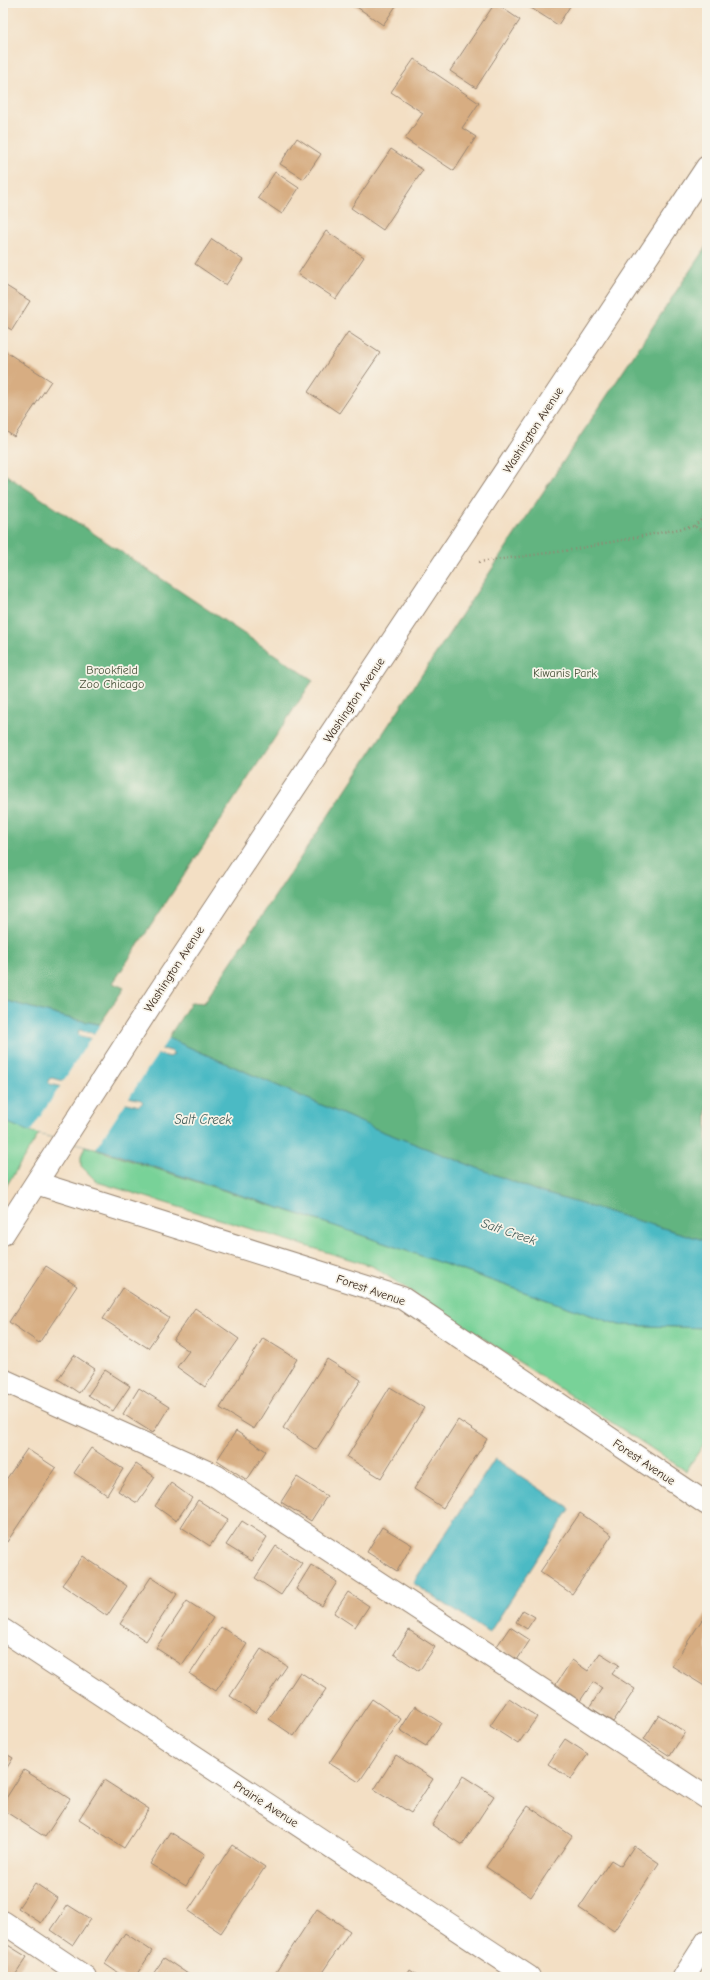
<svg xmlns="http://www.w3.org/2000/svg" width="710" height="1980" font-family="'Comic Neue',sans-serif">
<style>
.green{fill:#78d298;stroke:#5a7e5b}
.forest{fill:#62b480;stroke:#4e6f4f}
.water{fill:#4bbac4;stroke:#437271;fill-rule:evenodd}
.pier{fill:#f3dfc4}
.building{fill:#d7ad82}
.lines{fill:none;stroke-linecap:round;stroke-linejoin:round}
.minor-casing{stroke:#978471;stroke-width:24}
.path{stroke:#978471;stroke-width:2.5;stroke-dasharray:1 3;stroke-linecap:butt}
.minor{stroke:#fff;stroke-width:22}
.labels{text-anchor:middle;stroke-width:3.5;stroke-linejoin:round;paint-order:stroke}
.street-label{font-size:12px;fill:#3b2a1e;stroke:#f7f3e8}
.park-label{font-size:12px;fill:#4a543c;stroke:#f7f3e8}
.water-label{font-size:13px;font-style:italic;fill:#415c58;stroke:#f7f3e8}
</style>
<rect width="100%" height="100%" fill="#f7f3e8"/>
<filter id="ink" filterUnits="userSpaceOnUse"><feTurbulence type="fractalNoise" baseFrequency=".025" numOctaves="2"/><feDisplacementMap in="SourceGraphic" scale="8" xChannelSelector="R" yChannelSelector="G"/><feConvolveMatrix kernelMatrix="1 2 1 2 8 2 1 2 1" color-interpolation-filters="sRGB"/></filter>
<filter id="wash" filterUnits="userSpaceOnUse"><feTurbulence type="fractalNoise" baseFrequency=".012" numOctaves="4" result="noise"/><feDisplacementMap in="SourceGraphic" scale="16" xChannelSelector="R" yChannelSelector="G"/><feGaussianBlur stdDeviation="0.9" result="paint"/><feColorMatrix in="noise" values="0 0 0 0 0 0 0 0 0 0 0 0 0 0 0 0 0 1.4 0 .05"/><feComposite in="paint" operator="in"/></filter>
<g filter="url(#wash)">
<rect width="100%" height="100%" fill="#f3dfc4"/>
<path class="green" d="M 3,1121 L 39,1134 L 3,1191 Z
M 85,1146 L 338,1227 L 619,1325 L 707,1328 L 707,1439 L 686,1471 L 372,1266 L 97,1182 L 81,1166 L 81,1156 Z"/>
<path class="forest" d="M 707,245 L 707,1241 L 537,1191 L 381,1131 L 168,1038 L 191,1002 L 204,1003 Z
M 3,473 L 313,680 L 113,983 L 124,988 L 100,1024 L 68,1018 L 3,1000 Z"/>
<path class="water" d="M 3,1000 L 68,1018 L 168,1038 L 381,1131 L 537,1191 L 707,1241 L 707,1328 L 619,1325 L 338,1227 L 96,1148 L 30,1132 L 3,1121 ZM 79,1030 L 171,1051 L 174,1054 L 170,1057 L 80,1036 L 78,1034 ZM 52,1078 L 141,1100 L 143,1102 L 139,1106 L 50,1084 L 48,1082 L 49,1079 Z
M 495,1459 L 570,1509 L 489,1633 L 413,1583 Z"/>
<path class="pier" d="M 102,1022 L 170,1036 L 160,1051 L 93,1035 Z
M 92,1036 L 159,1052 L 128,1099 L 62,1083 Z
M 61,1085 L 127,1101 L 96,1148 L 30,1132 Z"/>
<g id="blocks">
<path class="building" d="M 351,3 L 398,3 L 383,25 Z
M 495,3 L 520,20 L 476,88 L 450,71 Z
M 523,3 L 572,3 L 558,25 Z
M 414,59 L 479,103 L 462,128 L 476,137 L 454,171 L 405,139 L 423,113 L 391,92 Z
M 297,138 L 321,154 L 304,179 L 280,164 Z
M 391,149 L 423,170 L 383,230 L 351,208 Z
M 275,172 L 299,188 L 282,214 L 258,198 Z
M 326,231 L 364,257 L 336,299 L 298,274 Z
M 212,239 L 243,260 L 226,285 L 195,264 Z
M 3,284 L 30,301 L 12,330 L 3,325 Z
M 348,332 L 380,353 L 339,413 L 308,392 Z
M 3,350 L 51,381 L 14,437 L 3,429 Z
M 46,1266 L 77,1286 L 39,1343 L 9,1322 Z
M 123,1288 L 169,1318 L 148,1348 L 103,1319 Z
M 195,1308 L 239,1339 L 205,1387 L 177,1367 L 189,1351 L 173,1340 Z
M 263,1338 L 297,1359 L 254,1429 L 220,1408 Z
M 74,1355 L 95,1369 L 79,1393 L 58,1379 Z
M 327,1359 L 361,1380 L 316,1450 L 283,1428 Z
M 105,1370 L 130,1386 L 113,1411 L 88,1395 Z
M 390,1387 L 424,1408 L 381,1478 L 347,1457 Z
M 139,1388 L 169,1407 L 153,1433 L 123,1414 Z
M 458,1420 L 487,1439 L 443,1508 L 414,1489 Z
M 236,1431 L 266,1451 L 247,1480 L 217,1460 Z
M 91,1448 L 123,1469 L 107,1495 L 74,1473 Z
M 27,1449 L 56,1468 L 7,1542 L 3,1539 L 3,1484 Z
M 136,1464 L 155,1477 L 137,1503 L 118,1491 Z
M 297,1477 L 327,1496 L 311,1521 L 281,1502 Z
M 171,1483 L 192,1498 L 176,1521 L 155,1506 Z
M 198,1500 L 228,1519 L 210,1546 L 181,1527 Z
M 580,1513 L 612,1535 L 572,1594 L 540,1572 Z
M 242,1521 L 267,1537 L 252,1561 L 226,1545 Z
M 382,1527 L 412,1545 L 397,1571 L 367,1552 Z
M 276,1546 L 302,1563 L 281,1595 L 255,1578 Z
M 83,1556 L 127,1586 L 107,1616 L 62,1585 Z
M 311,1565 L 337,1582 L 322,1606 L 296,1589 Z
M 151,1577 L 177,1594 L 146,1641 L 120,1624 Z
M 348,1592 L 369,1606 L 355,1627 L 334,1613 Z
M 187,1601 L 213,1618 L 182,1665 L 156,1648 Z
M 523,1610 L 535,1617 L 527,1629 L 516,1622 Z
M 707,1612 L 707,1686 L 706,1687 L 672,1666 Z
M 221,1627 L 247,1644 L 216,1691 L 190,1674 Z
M 510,1627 L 530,1640 L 517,1660 L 497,1646 Z
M 409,1630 L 435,1647 L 419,1671 L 394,1654 Z
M 261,1649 L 287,1666 L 255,1713 L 230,1696 Z
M 600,1653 L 619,1665 L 612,1674 L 635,1689 L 613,1722 L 590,1707 L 602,1688 L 593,1682 L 580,1701 L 556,1684 L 572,1660 L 588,1671 Z
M 300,1672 L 326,1689 L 294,1736 L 269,1719 Z
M 509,1698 L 537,1717 L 518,1744 L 490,1726 Z
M 372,1699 L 401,1719 L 359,1782 L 329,1763 Z
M 415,1706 L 441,1723 L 426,1746 L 400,1730 Z
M 659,1715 L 685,1732 L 670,1756 L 644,1739 Z
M 565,1739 L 588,1754 L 571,1779 L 548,1764 Z
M 3,1752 L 13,1758 L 3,1774 Z
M 396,1755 L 433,1779 L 411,1813 L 374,1790 Z
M 24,1770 L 70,1799 L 45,1837 L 3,1810 L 3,1803 Z
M 463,1776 L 494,1796 L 462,1845 L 432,1825 Z
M 104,1780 L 149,1809 L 124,1848 L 79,1819 Z
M 528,1806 L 572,1836 L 531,1897 L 486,1867 Z
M 170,1832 L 205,1854 L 186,1886 L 150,1864 Z
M 232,1845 L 265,1867 L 221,1933 L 188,1911 Z
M 634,1846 L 659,1863 L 614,1931 L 579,1908 L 611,1860 L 621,1866 Z
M 35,1883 L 57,1898 L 41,1923 L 18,1908 Z
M 68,1905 L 90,1919 L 73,1945 L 51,1930 Z
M 317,1909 L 350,1931 L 319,1977 L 277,1977 L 274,1975 Z
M 125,1933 L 152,1951 L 135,1977 L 124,1977 L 105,1964 Z
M 3,1942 L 27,1957 L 14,1977 L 3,1977 Z
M 164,1958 L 191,1976 L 190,1977 L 151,1977 Z
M 410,1970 L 420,1977 L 406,1977 Z"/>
</g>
</g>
<g filter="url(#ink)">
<use href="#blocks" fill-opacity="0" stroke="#978471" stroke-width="1"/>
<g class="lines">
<g class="minor-casing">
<path id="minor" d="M 36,1183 L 402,1298 L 707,1504
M 3,1234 L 157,995 L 707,167
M 3,1380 L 216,1476 L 707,1798
M 3,1630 L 529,1977
M 3,1922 L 85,1977
M 684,1977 L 707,1941"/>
</g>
<path class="path" d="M 694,526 L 707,515
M 479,562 L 571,550 L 694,526 L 707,534"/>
<use href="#minor" class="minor"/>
</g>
</g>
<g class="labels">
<g class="street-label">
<text transform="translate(533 430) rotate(-57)" y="4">Washington Avenue</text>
<text transform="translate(354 700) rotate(-56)" y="4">Washington Avenue</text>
<text transform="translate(174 969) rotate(-57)" y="4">Washington Avenue</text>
<text transform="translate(371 1290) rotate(19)" y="4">Forest Avenue</text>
<text transform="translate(644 1462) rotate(34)" y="4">Forest Avenue</text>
<text transform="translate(266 1804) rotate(33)" y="4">Prairie Avenue</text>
</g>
<g class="park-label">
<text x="112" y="674">Brookfield<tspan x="112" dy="14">Zoo Chicago</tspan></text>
<text x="565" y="677">Kiwanis Park</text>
</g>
<g class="water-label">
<text x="203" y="1124">Salt Creek</text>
<text transform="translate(509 1231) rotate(19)" y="5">Salt Creek</text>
</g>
</g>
<rect width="710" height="1980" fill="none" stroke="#f7f3e8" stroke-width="16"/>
</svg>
